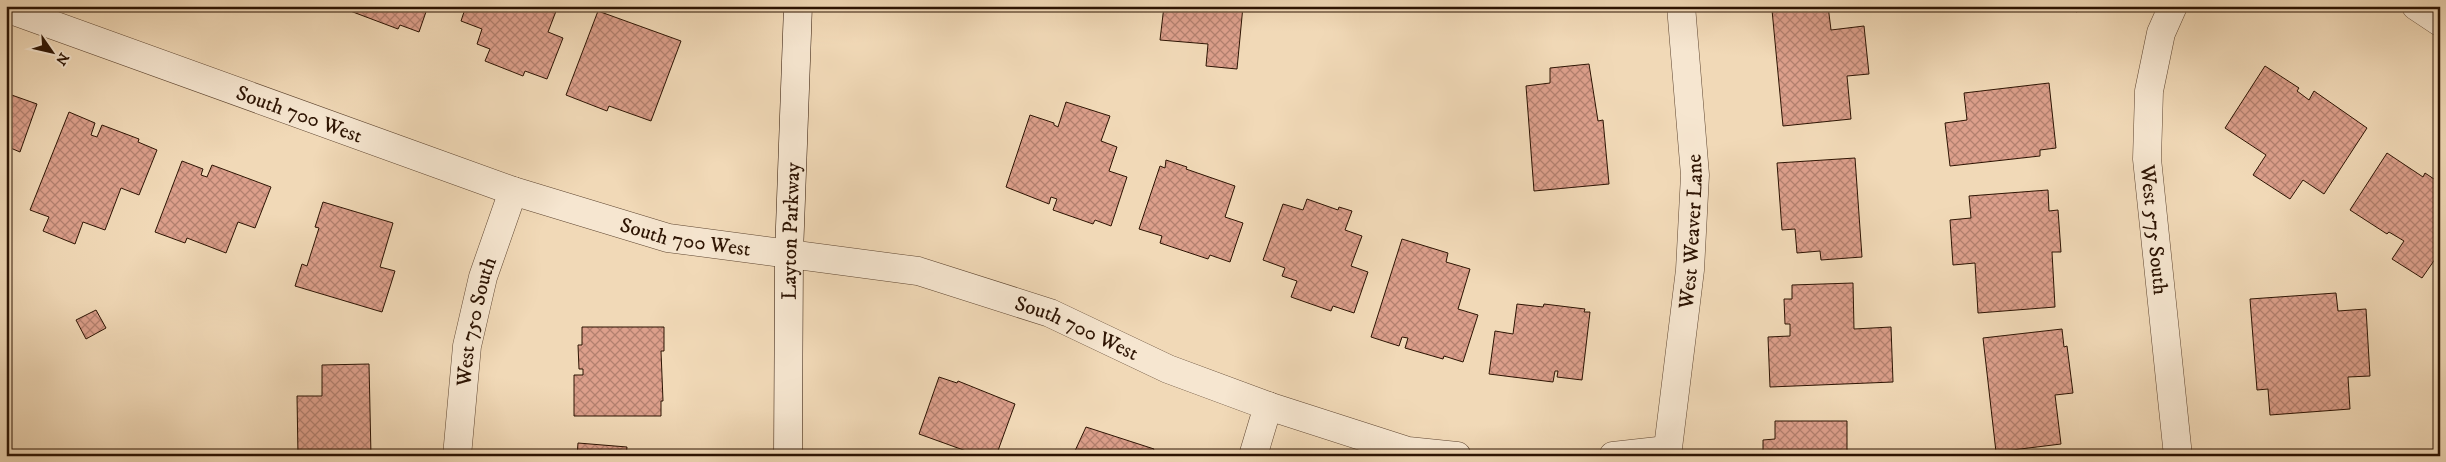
<svg xmlns="http://www.w3.org/2000/svg" width="2446" height="462" font-family="'IM FELL DW Pica',serif">
<style>
.building{fill:url(#building-cross-hatch);stroke:#2d1403}
.lines{fill:none;stroke-linecap:round;stroke-linejoin:round}
.street-casing{stroke:#5e4530;stroke-width:29}
.secondary-casing{stroke:#2d1403;stroke-width:29}
.street{stroke:#f6e6d0;stroke-width:28}
.secondary{stroke:#f6e6d0;stroke-width:28}
.labels{text-anchor:middle;stroke-width:4;stroke-linejoin:round;paint-order:stroke}
.street-label{font-size:21px;fill:#2d1403;stroke:#f6e6d0}
</style>
<defs>
<pattern id="building-cross-hatch" width="8" height="8" patternUnits="userSpaceOnUse" patternTransform="scale(1.25)"><rect width="8" height="8" fill="#dc9f8b"/><path d="M0 0l8 8M0 8l8-8" fill="none" stroke="#b3806f"/></pattern>
</defs>
<rect width="100%" height="100%" fill="#f1d9b7"/>
<filter id="stains"><feTurbulence type="fractalNoise" baseFrequency=".004" numOctaves="4"/><feColorMatrix values="0 0 0 0 .2 0 0 0 0 .09 0 0 0 0 .02 0 0 0 .5 -.17"/></filter>
<radialGradient id="worn" r=".72"><stop offset=".6" stop-color="#630" stop-opacity="0"/><stop offset="1" stop-color="#630" stop-opacity=".3"/></radialGradient>
<path class="building" d="M 337,6 L 428,6 L 419,32 L 400,25 L 398,29 Z
M 466,6 L 558,6 L 548,32 L 563,38 L 547,79 L 525,71 L 523,76 L 485,61 L 490,49 L 477,44 L 482,29 L 461,21 Z
M 1164,6 L 1243,6 L 1237,69 L 1206,66 L 1208,44 L 1160,40 Z
M 1811,6 L 1828,6 L 1831,30 L 1864,26 L 1869,74 L 1847,76 L 1851,119 L 1783,126 L 1772,10 Z
M 2066,6 L 2080,6 L 2077,12 Z
M 598,11 L 681,41 L 651,121 L 609,106 L 607,111 L 566,95 Z
M 1589,64 L 1598,121 L 1603,120 L 1609,184 L 1534,191 L 1526,86 L 1550,83 L 1550,68 Z
M 2265,66 L 2299,88 L 2297,91 L 2309,100 L 2314,91 L 2367,128 L 2324,194 L 2303,180 L 2290,199 L 2253,175 L 2266,155 L 2225,128 Z
M 2049,83 L 2056,148 L 2040,150 L 2040,156 L 1950,166 L 1945,123 L 1967,120 L 1964,93 Z
M 6,93 L 37,104 L 20,152 L 6,146 Z
M 1066,102 L 1110,116 L 1101,141 L 1117,147 L 1109,171 L 1127,177 L 1111,226 L 1095,220 L 1093,224 L 1053,210 L 1057,199 L 1051,197 L 1049,204 L 1006,187 L 1030,115 L 1054,123 L 1054,125 L 1058,127 Z
M 69,112 L 95,123 L 91,135 L 97,137 L 102,125 L 139,139 L 138,142 L 157,150 L 139,195 L 121,188 L 105,230 L 83,222 L 75,244 L 43,231 L 49,217 L 30,210 Z
M 2387,153 L 2423,177 L 2425,173 L 2434,179 L 2440,170 L 2440,252 L 2422,278 L 2392,259 L 2404,241 L 2389,232 L 2387,234 L 2350,210 Z
M 1855,158 L 1862,257 L 1821,260 L 1820,251 L 1797,253 L 1795,229 L 1782,230 L 1777,163 Z
M 1166,160 L 1187,167 L 1186,169 L 1235,186 L 1225,217 L 1243,223 L 1230,262 L 1210,255 L 1208,259 L 1160,243 L 1162,236 L 1139,229 L 1160,166 L 1165,168 Z
M 182,161 L 203,169 L 201,175 L 207,177 L 212,165 L 271,187 L 255,228 L 238,222 L 226,253 L 187,238 L 185,243 L 155,232 Z
M 2048,190 L 2049,211 L 2058,210 L 2061,252 L 2052,252 L 2055,307 L 1978,313 L 1975,263 L 1953,265 L 1950,220 L 1971,218 L 1969,196 Z
M 1307,199 L 1338,210 L 1339,207 L 1352,211 L 1345,230 L 1362,236 L 1351,266 L 1368,272 L 1354,313 L 1333,306 L 1331,311 L 1291,297 L 1297,281 L 1282,276 L 1285,268 L 1263,260 L 1283,204 L 1303,210 Z
M 323,202 L 393,223 L 380,267 L 395,271 L 382,312 L 295,286 L 302,264 L 307,266 L 319,228 L 315,227 Z
M 1402,239 L 1448,253 L 1446,262 L 1470,269 L 1458,309 L 1478,315 L 1463,362 L 1444,356 L 1443,359 L 1405,348 L 1408,338 L 1402,337 L 1399,346 L 1371,337 Z
M 1853,283 L 1854,329 L 1891,327 L 1893,382 L 1770,387 L 1768,337 L 1790,336 L 1790,324 L 1785,324 L 1784,299 L 1792,299 L 1792,285 Z
M 2336,293 L 2338,311 L 2366,309 L 2370,376 L 2348,377 L 2350,409 L 2270,415 L 2268,389 L 2257,390 L 2250,299 Z
M 1517,304 L 1543,307 L 1544,304 L 1585,309 L 1584,312 L 1590,312 L 1582,380 L 1557,377 L 1558,371 L 1555,371 L 1553,382 L 1489,374 L 1495,331 L 1513,334 Z
M 96,310 L 106,328 L 86,339 L 76,320 Z
M 582,327 L 664,327 L 664,351 L 661,351 L 663,401 L 661,401 L 661,416 L 574,416 L 574,375 L 583,375 L 583,369 L 579,369 L 578,345 L 582,345 Z
M 2062,329 L 2064,347 L 2067,346 L 2073,393 L 2055,395 L 2061,444 L 1996,452 L 1983,338 Z
M 369,364 L 371,456 L 298,456 L 297,396 L 322,396 L 322,365 Z
M 939,377 L 957,383 L 958,381 L 1015,404 L 996,456 L 980,456 L 919,434 Z
M 1775,421 L 1847,421 L 1847,456 L 1763,456 L 1763,440 L 1775,439 Z
M 1086,427 L 1154,449 L 1151,456 L 1078,456 L 1074,453 Z
M 578,443 L 627,447 L 626,456 L 577,456 Z"/>
<g class="lines">
<g class="street-casing">
<g id="street">
<path id="s1" d="M 2173,6 L 2161,33 L 2149,91 L 2147,159 L 2178,456"/>
<path d="M 2416,6 L 2440,22"/>
<path id="s2" d="M 6,8 L 513,191 L 668,238 L 918,271 L 1050,313 L 1168,369 L 1268,406 L 1408,451 L 1457,456"/>
<path id="s3" d="M 457,456 L 467,346 L 483,277 L 513,191"/>
<path d="M 1253,456 L 1268,406"/>
<path d="M 1613,456 L 1667,450"/>
<path id="s4" d="M 1667,456 L 1690,270 L 1695,175 L 1681,6"/>
</g>
</g>
<g class="secondary-casing">
<g id="secondary">
<path id="s5" d="M 788,456 L 789,254 L 798,6"/>
</g>
</g>
<use href="#street" class="street"/>
<use href="#secondary" class="secondary"/>
</g>
<g class="labels">
<g class="street-label">
<text dy="7" stroke="none"><textPath href="#s2" startOffset="312">South 700 West</textPath></text>
<text dy="7" stroke="none"><textPath href="#s1" startOffset="228">West 575 South</textPath></text>
<text dy="7" stroke="none"><textPath href="#s5" startOffset="225">Layton Parkway</textPath></text>
<text dy="7" stroke="none"><textPath href="#s4" startOffset="226">West Weaver Lane</textPath></text>
<text dy="7" stroke="none"><textPath href="#s2" startOffset="718">South 700 West</textPath></text>
<text dy="7" stroke="none"><textPath href="#s3" startOffset="136">West 750 South</textPath></text>
<text dy="7" stroke="none"><textPath href="#s2" startOffset="1122">South 700 West</textPath></text>
</g>
</g>
<rect width="2446" height="462" fill="none" stroke="#f1d9b7" stroke-width="25"/>
<rect x="8" y="8" width="2431" height="447" fill="none" stroke="#2d1403" stroke-width="2.5"/>
<rect x="12" y="12" width="2421" height="437" fill="none" stroke="#2d1403"/>
<g transform="translate(52 52) rotate(124)" stroke="#f6e6d0" stroke-width="4" paint-order="stroke">
<path d="M0-4L9 19L0 12L-9 19Z" fill="#2d1403"/>
<text y="-8" font-size="14" font-weight="bold" text-anchor="middle" fill="#2d1403">N</text>
</g>
<rect width="100%" height="100%" filter="url(#stains)"/>
<rect width="100%" height="100%" fill="url(#worn)"/>
</svg>
